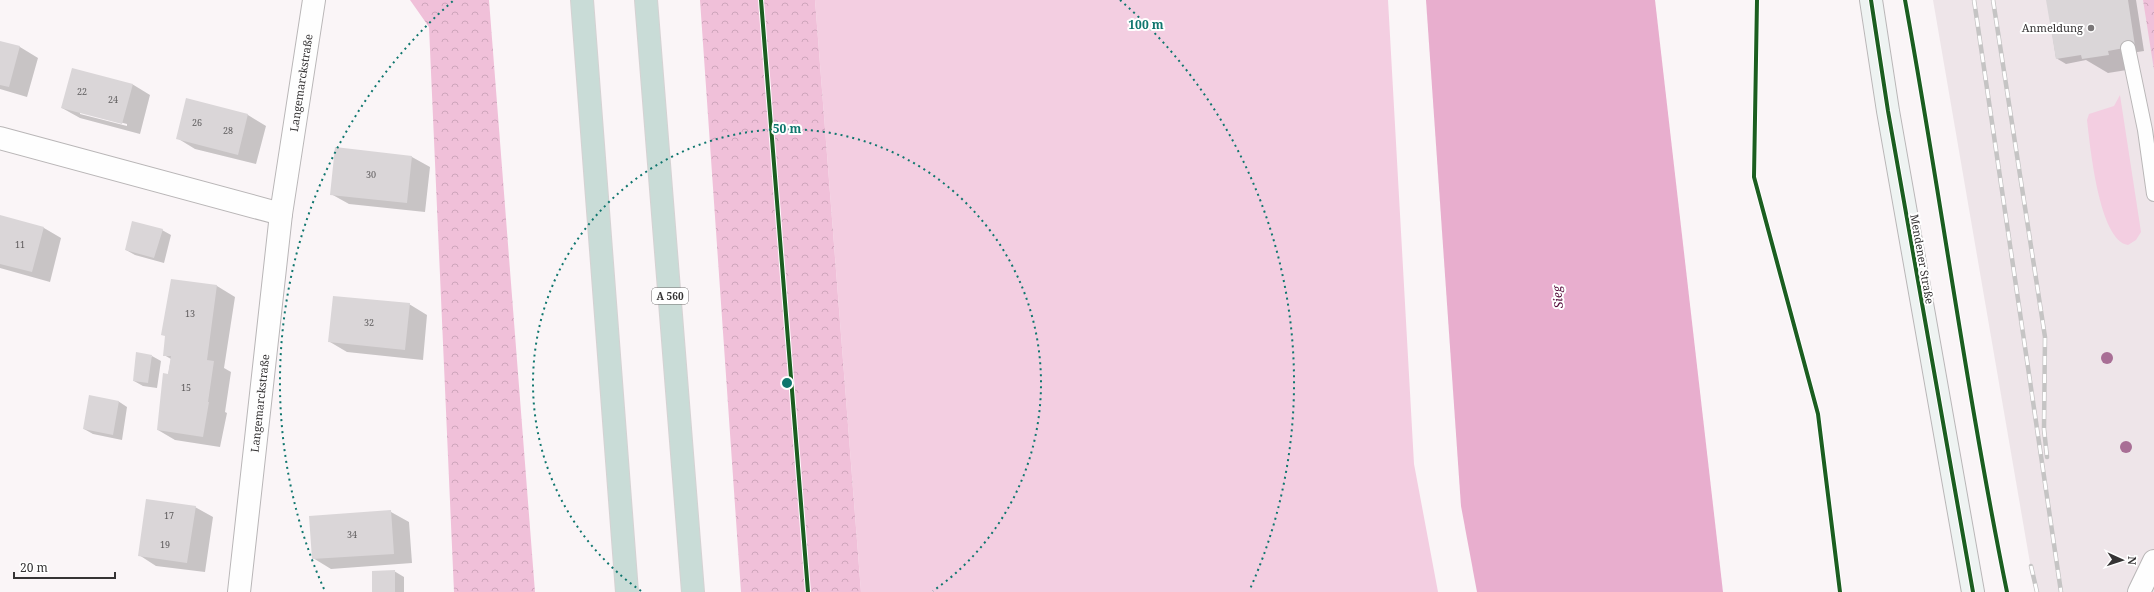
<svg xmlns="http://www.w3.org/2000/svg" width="2154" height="592" font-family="'Noto Serif',serif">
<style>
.built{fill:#eee5e9}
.green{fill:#f3cee1}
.forest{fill:url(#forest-crowns)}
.water{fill:#e8aece}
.shadow{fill:#0003;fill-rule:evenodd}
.building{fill:#dad6d8}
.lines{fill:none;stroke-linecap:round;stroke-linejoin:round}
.lane-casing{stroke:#b9b6b7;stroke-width:16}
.street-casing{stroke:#b9b6b7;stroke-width:24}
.secondary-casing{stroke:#b9b6b7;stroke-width:24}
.highway-casing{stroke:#d5d2d3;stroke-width:24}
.lane{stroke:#fefefe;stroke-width:14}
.street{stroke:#fefefe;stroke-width:22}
.secondary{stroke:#eef3f2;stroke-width:22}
.highway{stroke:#c9dcd7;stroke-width:22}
.rail-casing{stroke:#c5c4c4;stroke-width:4.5}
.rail{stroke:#fff;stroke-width:3;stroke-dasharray:9;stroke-linecap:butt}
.cycleway-casing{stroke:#fff;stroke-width:6}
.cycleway{stroke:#1b5e20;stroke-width:4}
.tree{fill:#a86e95}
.ring{fill:none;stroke:#0f766e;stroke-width:2;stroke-dasharray:2 4}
.poi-dot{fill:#7a7778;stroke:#fff;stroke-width:1.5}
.labels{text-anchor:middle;stroke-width:4;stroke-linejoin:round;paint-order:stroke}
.number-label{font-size:9px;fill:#5e5c5d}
.shield{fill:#fff;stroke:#727071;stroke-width:1}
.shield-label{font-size:10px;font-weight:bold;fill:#353334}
.poi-label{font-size:11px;fill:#353334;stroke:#fff;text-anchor:end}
.street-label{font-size:11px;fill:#353334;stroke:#fff}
.water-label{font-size:12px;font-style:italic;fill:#520938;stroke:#fff}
.centre{fill:#0f766e;stroke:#fff;stroke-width:2}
.ring-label{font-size:12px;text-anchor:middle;font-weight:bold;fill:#0f766e;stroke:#fff;stroke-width:4;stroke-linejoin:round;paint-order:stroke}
</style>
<defs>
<pattern id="forest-crowns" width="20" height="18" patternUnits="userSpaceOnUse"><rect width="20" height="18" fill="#f0c0d9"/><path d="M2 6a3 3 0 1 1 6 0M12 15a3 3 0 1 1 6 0" fill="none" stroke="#cea5bb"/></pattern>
</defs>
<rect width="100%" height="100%" fill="#faf5f7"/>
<path class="built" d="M 1933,0 L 2154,0 L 2154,592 L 2035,592 Z"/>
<path class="green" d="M 815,0 L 1388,0 L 1414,464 L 1438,592 L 861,592 Z
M 2120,95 L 2141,232 L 2136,240 L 2128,245 C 2099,241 2090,145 2087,120 L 2089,114 L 2114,106 Z"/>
<path class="forest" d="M 410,0 L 489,0 L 535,592 L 454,592 L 429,27 Z
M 700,0 L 815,0 L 861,592 L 741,592 Z
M 2143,0 L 2154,0 L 2154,70 Z"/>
<path class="water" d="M 1426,0 L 1655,0 L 1723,592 L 1477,592 L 1461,506 Z"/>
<path class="shadow" d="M 2047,0 L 2136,0 L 2144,51 L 2131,53 L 2133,69 L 2108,73 L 2086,60 L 2066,64 L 2056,58 Z
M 0,42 L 20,47 L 38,58 L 27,97 L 0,89 Z
M 132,84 L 150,95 L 140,134 L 80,118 L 62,108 ZM 80,112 L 127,124 L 127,126 L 80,114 Z
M 187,99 L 248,115 L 266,126 L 256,164 L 195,149 L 177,138 Z
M 336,148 L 412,157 L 430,167 L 425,212 L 349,204 L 331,194 Z
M 0,216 L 44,228 L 61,238 L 50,282 L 0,268 Z
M 162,230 L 171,235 L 164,263 L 135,255 L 126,250 Z
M 172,280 L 217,286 L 235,297 L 224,368 L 231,372 L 225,412 L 227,413 L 220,447 L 175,440 L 158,430 L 171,359 L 164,355 Z
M 409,304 L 427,315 L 423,360 L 347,352 L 330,342 Z
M 152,356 L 161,361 L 157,388 L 143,386 L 134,381 Z
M 118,401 L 127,407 L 122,440 L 93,434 L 84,429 Z
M 195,507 L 213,517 L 205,572 L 156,566 L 139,555 Z
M 391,512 L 409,522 L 412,563 L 331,569 L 313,558 L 310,517 Z
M 394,571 L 404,577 L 404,592 L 373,592 Z"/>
<path class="building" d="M 2046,0 L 2128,0 L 2135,46 L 2108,51 L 2109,55 L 2082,59 L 2081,55 L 2056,59 Z
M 0,41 L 20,46 L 9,87 L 0,85 Z
M 72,68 L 133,84 L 122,124 L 61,108 Z
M 186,98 L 248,114 L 238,155 L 176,139 Z
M 335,147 L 412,156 L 407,203 L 330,195 Z
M 0,215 L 44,227 L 32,272 L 0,264 Z
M 132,221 L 163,229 L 154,258 L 125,250 Z
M 171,279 L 217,285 L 207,360 L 214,361 L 208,402 L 209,402 L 203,437 L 157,430 L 163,373 L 168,374 L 171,356 L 163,356 L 165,336 L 161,335 Z
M 333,296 L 410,303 L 405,350 L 328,342 Z
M 136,352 L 152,355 L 148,383 L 133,381 Z
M 89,395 L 119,401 L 113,435 L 83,429 Z
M 146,499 L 196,506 L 187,563 L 138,556 Z
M 391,510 L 394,554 L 312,559 L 309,516 Z
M 395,570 L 395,592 L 372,592 L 372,571 Z"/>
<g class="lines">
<g class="lane-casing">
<path id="lane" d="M 2128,48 L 2145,130 L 2154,194"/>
</g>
<g class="street-casing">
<g id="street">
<path d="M 0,138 L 281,214"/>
<path id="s1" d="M 239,592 L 281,214 L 314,0"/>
<path d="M 2139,592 L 2154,561"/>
</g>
</g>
<g class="secondary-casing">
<path id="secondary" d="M 1871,0 L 1888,111 L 1973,592"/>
</g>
<g class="highway-casing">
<path id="highway" d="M 582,0 L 627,592
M 646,0 L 693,592"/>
</g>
<use href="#lane" class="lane"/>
<use href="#street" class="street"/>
<use href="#secondary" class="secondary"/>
<use href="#highway" class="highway"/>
<g class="rail-casing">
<path id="rail" d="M 1974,0 L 2061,592
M 1993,0 L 2045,337 L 2044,429 L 2047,457
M 2031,566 L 2037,592"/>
</g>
<use href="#rail" class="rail"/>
<g class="cycleway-casing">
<path id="cycleway" d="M 761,0 L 808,592
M 1757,0 L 1754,177 L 1818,414 L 1840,592
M 1871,0 L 1888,111 L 1973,592
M 1905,0 C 1941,197 1967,396 2007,592"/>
</g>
<use href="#cycleway" class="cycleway"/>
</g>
<g class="tree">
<circle cx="2107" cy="358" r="6"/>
<circle cx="2126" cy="447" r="6"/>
</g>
<g class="ring">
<path d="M641 591A254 254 0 1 1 933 591"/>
<path d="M324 589A507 507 0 0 1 454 0M1120 0A507 507 0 0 1 1250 589"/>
</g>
<circle class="poi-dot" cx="2091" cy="28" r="4"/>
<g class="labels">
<g class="number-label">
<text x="82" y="95">22</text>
<text x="113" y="103">24</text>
<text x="197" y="126">26</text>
<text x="228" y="134">28</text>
<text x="371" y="178">30</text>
<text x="20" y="248">11</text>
<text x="190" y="317">13</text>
<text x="369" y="326">32</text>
<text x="186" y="391">15</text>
<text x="169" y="519">17</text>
<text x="352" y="538">34</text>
<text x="165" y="548">19</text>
</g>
<rect class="shield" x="652" y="288" width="36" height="16" rx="3"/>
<g class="shield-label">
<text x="670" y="300">A 560</text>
</g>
<g class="poi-label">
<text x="2083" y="32">Anmeldung</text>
</g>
<g class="street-label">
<text dy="4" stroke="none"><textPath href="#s1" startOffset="513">Langemarckstraße</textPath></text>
<text transform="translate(1922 259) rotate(80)" y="4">Mendener Straße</text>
<text dy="4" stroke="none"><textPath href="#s1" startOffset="190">Langemarckstraße</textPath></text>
</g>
<g class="water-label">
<text transform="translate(1558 297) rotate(-95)" y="4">Sieg</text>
</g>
</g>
<circle cx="787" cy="383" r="6" class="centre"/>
<g class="ring-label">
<text x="1146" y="29">100 m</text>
<text x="787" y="133">50 m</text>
</g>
<g transform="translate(2122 560) rotate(93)" stroke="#ffffff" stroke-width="3" paint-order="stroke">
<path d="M0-3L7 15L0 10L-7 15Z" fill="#353334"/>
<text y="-6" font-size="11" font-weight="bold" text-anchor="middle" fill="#353334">N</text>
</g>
<path d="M14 572v6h101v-6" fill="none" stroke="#353334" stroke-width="2"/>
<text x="20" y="572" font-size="12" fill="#353334" stroke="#ffffff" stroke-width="3" paint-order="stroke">20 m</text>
</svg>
